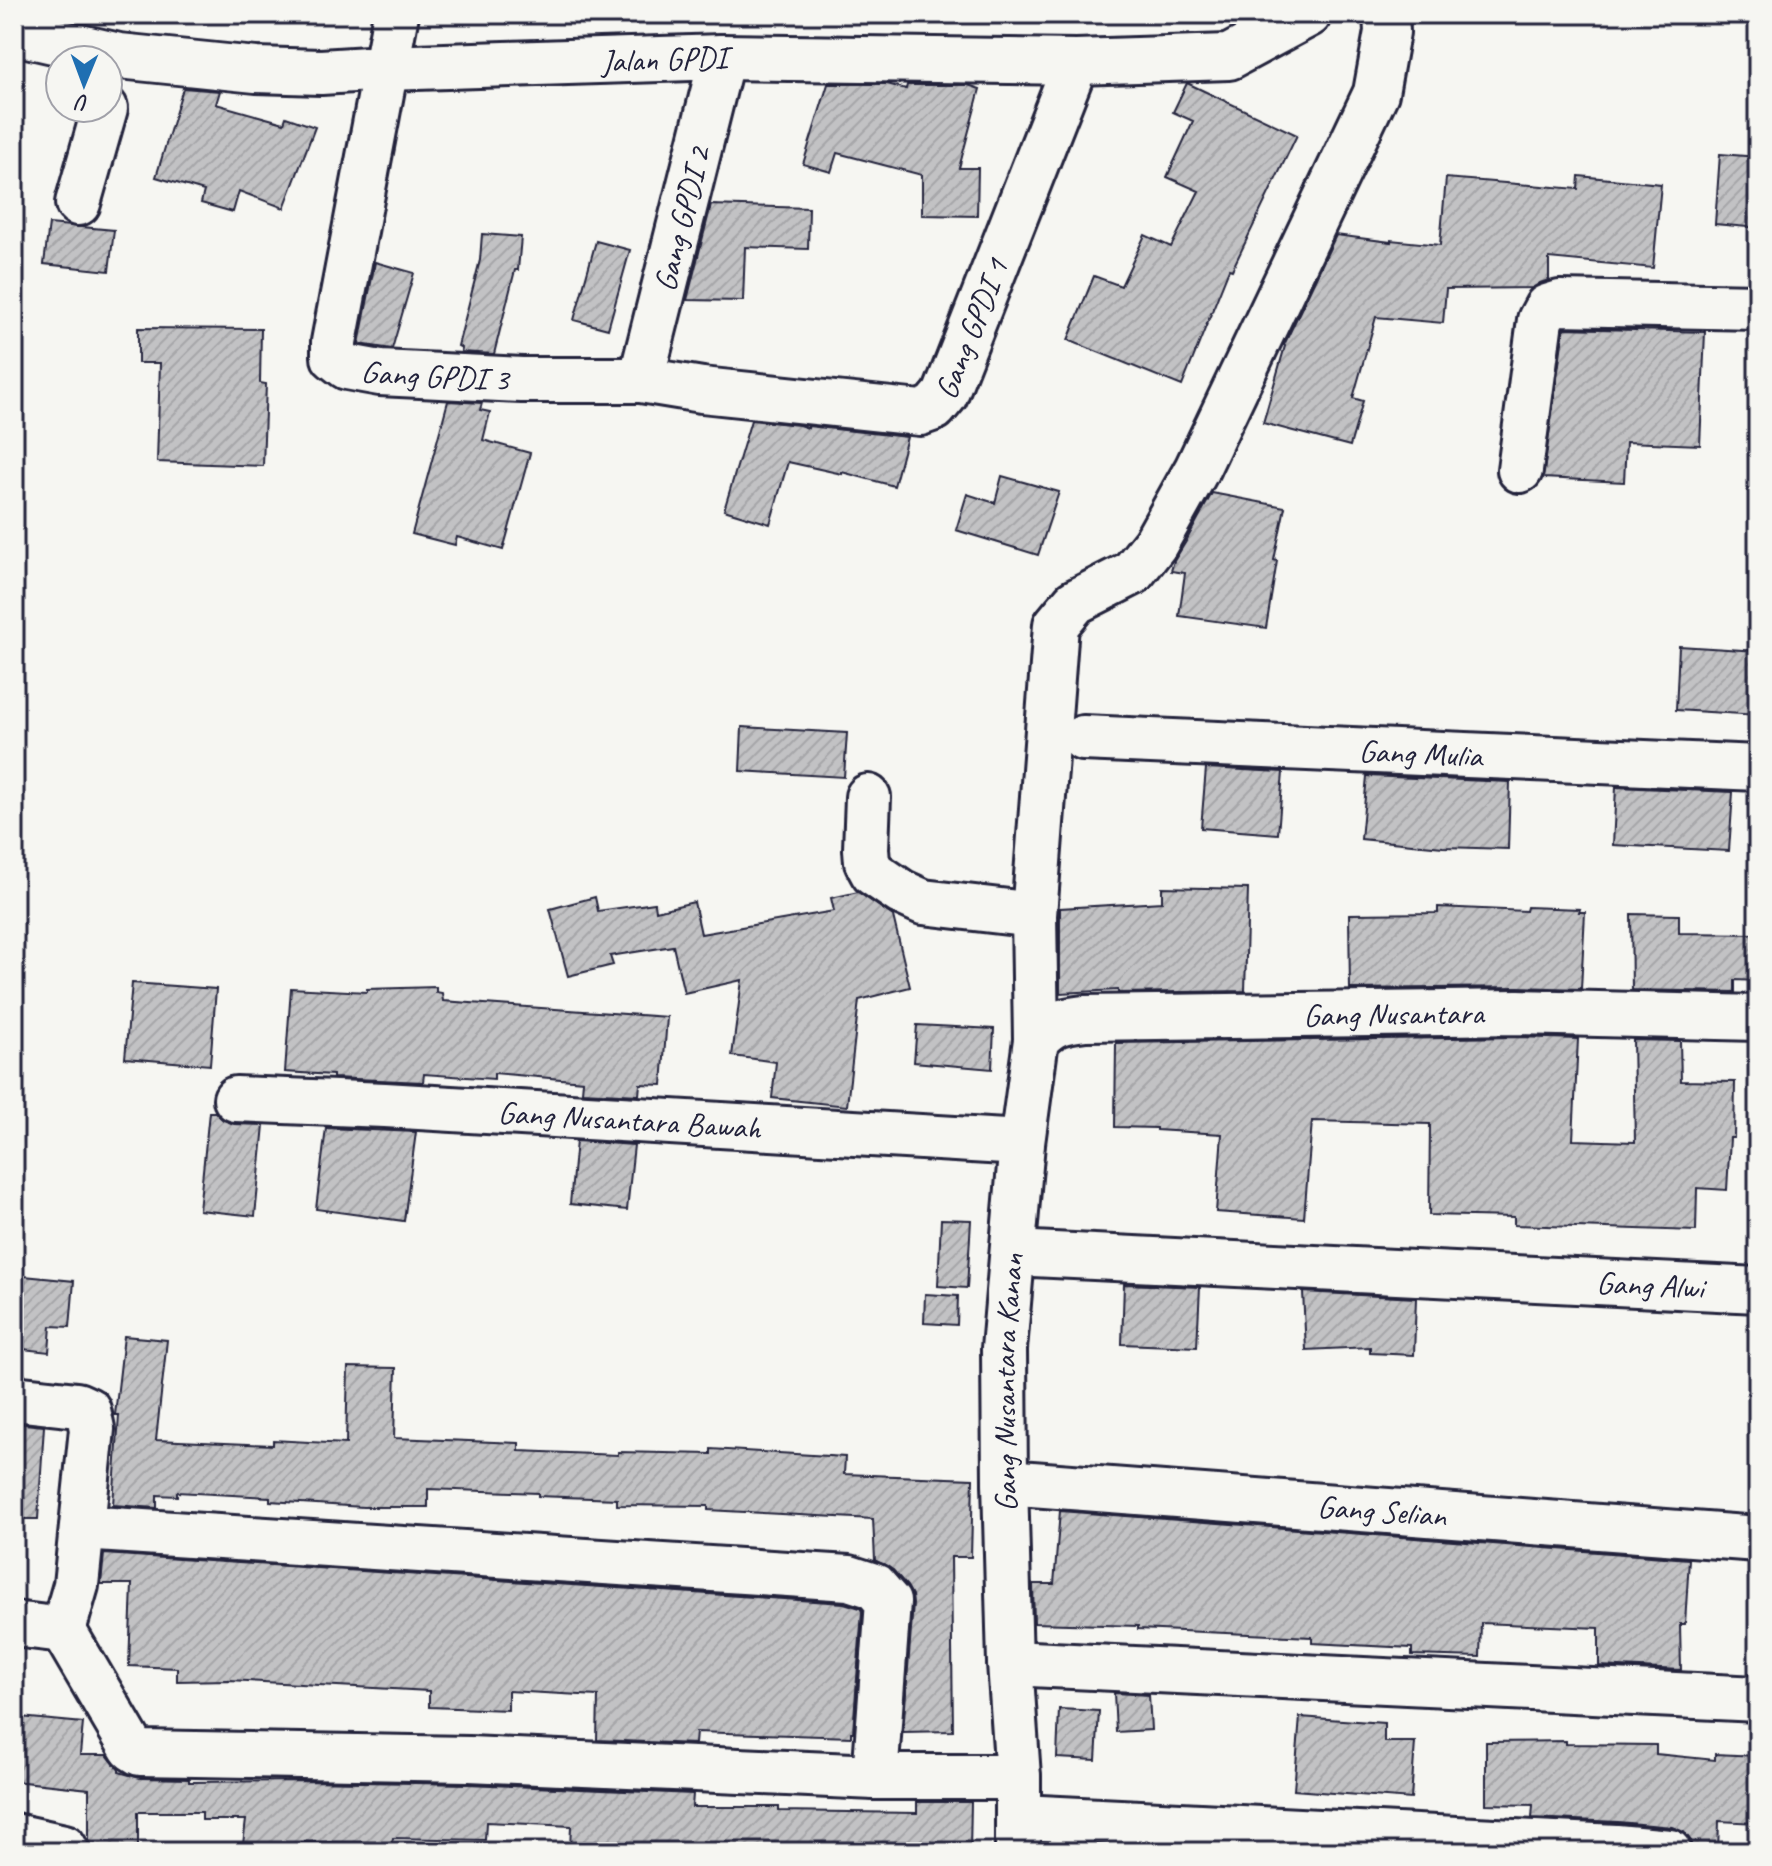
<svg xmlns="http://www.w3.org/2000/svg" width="1772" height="1866" font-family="Caveat,sans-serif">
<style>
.building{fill:url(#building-hatch);stroke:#22223b;stroke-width:2}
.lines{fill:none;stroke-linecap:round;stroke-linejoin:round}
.minor-casing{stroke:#22223b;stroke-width:50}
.minor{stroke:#f6f6f2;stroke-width:44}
.labels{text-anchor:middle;stroke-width:6;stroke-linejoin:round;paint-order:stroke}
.street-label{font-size:32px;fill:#22223b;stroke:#f6f6f2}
</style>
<defs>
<pattern id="building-hatch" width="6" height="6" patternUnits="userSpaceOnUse" patternTransform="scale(2)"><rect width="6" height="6" fill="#c2c2c4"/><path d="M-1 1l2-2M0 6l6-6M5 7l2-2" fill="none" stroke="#a6a6a9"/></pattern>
</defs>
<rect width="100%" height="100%" fill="#f6f6f2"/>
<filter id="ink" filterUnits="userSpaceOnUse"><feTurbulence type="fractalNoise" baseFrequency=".0125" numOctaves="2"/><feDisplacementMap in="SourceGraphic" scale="16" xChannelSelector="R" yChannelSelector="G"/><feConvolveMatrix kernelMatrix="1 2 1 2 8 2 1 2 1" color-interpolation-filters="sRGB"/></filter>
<g filter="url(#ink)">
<path class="building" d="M 1187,83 L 1297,135 L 1232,270 L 1229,269 L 1182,386 L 1068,340 L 1094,276 L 1121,286 L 1145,235 L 1171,247 L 1199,191 L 1167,177 L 1193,121 L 1173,112 Z
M 828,84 L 887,84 L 906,89 L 907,85 L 968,85 L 980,89 L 959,168 L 978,168 L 977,216 L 922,215 L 922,175 L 837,153 L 831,172 L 803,164 Z
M 183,88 L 220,91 L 216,104 L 284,123 L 286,117 L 315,127 L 284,208 L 239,191 L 233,212 L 201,203 L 204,191 L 156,177 Z
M 1720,154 L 1758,157 L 1758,228 L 1715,224 Z
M 1579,176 L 1661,184 L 1653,268 L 1549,258 L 1549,280 L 1540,283 L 1534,288 L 1446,289 L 1443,323 L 1376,317 L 1353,398 L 1363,401 L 1350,446 L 1263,423 L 1285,346 L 1284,345 L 1336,235 L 1391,242 L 1391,240 L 1440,245 L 1446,178 L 1578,189 Z
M 711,205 L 809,208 L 808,249 L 745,247 L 743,301 L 687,300 Z
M 49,224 L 114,230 L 109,271 L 44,264 Z
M 482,234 L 521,237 L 518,270 L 515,270 L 494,354 L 461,352 L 462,348 L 458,346 L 480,260 Z
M 596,241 L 630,250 L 608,329 L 574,320 Z
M 375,262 L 414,273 L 392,349 L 359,344 Z
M 138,328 L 261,329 L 260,383 L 266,384 L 263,466 L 157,462 L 160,363 L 138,363 Z
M 1564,328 L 1705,332 L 1700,445 L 1626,442 L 1624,482 L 1543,478 Z
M 448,401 L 482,403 L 480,410 L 490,412 L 483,440 L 530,453 L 503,550 L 457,537 L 455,545 L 412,534 Z
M 751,420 L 799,425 L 808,428 L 808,426 L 907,437 L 894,486 L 842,472 L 842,474 L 788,462 L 770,524 L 724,510 Z
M 1002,476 L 1059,492 L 1038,555 L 956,530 L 967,494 L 995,503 Z
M 1212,493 L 1285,507 L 1274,560 L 1277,561 L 1266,628 L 1179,616 L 1185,573 L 1171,571 L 1174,561 L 1185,543 Z
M 1679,646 L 1758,651 L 1758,715 L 1676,710 Z
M 742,727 L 847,733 L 844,777 L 740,771 Z
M 1206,768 L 1283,772 L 1278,834 L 1201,828 Z
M 1367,776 L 1510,782 L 1508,849 L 1443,847 L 1361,839 Z
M 1616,787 L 1733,792 L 1729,851 L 1613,845 Z
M 1162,887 L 1248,889 L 1245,991 L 1118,993 L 1118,990 L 1060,993 L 1060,908 L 1162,902 Z
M 858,892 L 893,916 L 910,987 L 859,1000 L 847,1106 L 772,1098 L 776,1062 L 732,1056 L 742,980 L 684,993 L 673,946 L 610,956 L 613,965 L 568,976 L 550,909 L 595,897 L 598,911 L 655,903 L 656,911 L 694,902 L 701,934 L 834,911 L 831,898 Z
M 1438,907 L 1526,911 L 1527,907 L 1580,909 L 1579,912 L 1585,912 L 1581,989 L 1518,987 L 1350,989 L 1349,914 L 1438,913 Z
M 1631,914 L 1679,915 L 1679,933 L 1758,934 L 1758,981 L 1735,980 L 1735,992 L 1632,990 Z
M 132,983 L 216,989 L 210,1065 L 125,1058 Z
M 436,987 L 436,992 L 442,993 L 443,1001 L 667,1017 L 662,1085 L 640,1084 L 639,1095 L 582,1092 L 583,1081 L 494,1073 L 494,1079 L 424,1074 L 423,1082 L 333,1078 L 333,1075 L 285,1072 L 291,988 L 367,992 L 367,989 Z
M 917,1025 L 994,1029 L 992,1069 L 914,1062 Z
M 1518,1037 L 1578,1039 L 1573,1140 L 1635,1142 L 1633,1040 L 1680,1041 L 1681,1081 L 1735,1082 L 1734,1138 L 1730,1138 L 1727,1190 L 1697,1188 L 1696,1231 L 1514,1225 L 1514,1217 L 1429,1215 L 1430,1124 L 1312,1121 L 1304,1218 L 1216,1212 L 1222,1134 L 1156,1130 L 1156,1128 L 1115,1127 L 1116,1043 Z
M 209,1112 L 215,1112 L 223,1120 L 234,1124 L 264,1125 L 255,1216 L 199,1210 Z
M 326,1128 L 416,1132 L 404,1221 L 316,1209 Z
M 576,1141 L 634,1145 L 627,1210 L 570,1204 Z
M 941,1219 L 971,1220 L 967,1288 L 938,1286 Z
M 14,1275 L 74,1281 L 70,1327 L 51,1326 L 49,1352 L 14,1348 Z
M 1124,1284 L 1200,1287 L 1197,1347 L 1122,1344 Z
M 1303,1292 L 1416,1298 L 1414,1355 L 1370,1353 L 1370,1347 L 1306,1350 Z
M 925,1294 L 958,1296 L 957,1325 L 924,1323 Z
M 124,1336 L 167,1340 L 156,1440 L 273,1445 L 273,1440 L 346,1444 L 348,1367 L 396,1368 L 394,1438 L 519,1443 L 519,1451 L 618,1455 L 618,1452 L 711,1454 L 711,1449 L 845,1457 L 844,1474 L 973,1479 L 971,1557 L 951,1557 L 953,1731 L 903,1732 L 913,1604 L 912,1595 L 907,1586 L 893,1570 L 875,1560 L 873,1519 L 708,1510 L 708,1506 L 617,1505 L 617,1499 L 538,1496 L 538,1493 L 428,1489 L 428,1507 L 363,1507 L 270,1501 L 270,1497 L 177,1492 L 177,1496 L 157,1495 L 157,1508 L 113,1505 L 119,1415 L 115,1415 Z
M 14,1423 L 44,1426 L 38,1519 L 14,1519 Z
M 1060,1511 L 1689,1559 L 1685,1624 L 1680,1624 L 1681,1670 L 1599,1666 L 1599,1628 L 1481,1623 L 1480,1657 L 1412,1655 L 1412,1648 L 1312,1643 L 1312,1637 L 1138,1629 L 1138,1626 L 1034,1623 L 1033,1584 L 1054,1584 Z
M 104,1554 L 844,1603 L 860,1608 L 862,1611 L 853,1732 L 851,1732 L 851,1737 L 696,1732 L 695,1744 L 597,1740 L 598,1696 L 508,1691 L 508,1710 L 429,1707 L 429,1691 L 229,1680 L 177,1681 L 177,1668 L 129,1666 L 132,1584 L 101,1584 Z
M 1114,1693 L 1149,1695 L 1151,1730 L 1116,1732 Z
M 1059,1709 L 1099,1711 L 1096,1760 L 1057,1758 Z
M 20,1717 L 83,1723 L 80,1755 L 107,1755 L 119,1770 L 119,1772 L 140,1778 L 189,1779 L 189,1782 L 307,1781 L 468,1784 L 693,1794 L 692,1807 L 779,1807 L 779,1811 L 917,1813 L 917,1802 L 971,1802 L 970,1852 L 916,1852 L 916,1848 L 779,1846 L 779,1850 L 697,1850 L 697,1847 L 609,1846 L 609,1850 L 570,1849 L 571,1826 L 486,1822 L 485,1840 L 393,1838 L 392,1843 L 302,1842 L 300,1852 L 242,1852 L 246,1820 L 202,1820 L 202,1812 L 138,1812 L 138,1852 L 92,1852 L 89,1840 L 89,1789 L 14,1781 Z
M 1300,1717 L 1384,1723 L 1384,1742 L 1415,1742 L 1411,1799 L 1294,1790 Z
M 1566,1741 L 1566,1744 L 1656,1745 L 1656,1754 L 1715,1760 L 1715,1754 L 1758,1756 L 1756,1823 L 1719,1821 L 1718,1852 L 1694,1852 L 1691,1841 L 1684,1832 L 1672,1827 L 1618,1822 L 1532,1818 L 1533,1805 L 1486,1804 L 1486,1742 Z"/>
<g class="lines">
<g class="minor-casing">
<g id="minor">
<path id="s1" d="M 396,14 L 334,342 L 334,357 L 347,367 L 380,373 L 522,380 L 641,380 L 702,390 L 920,413 L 934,408 L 945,395 L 1076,62"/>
<path id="s2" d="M 14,32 L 119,56 L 256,70 L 321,72 L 385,68 L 722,57 L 1076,62 L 1229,57 L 1309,14"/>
<path d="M 78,203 L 105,108"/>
<path id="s3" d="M 641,380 L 722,57"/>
<path d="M 1520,470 L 1540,320 L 1547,307 L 1560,303 L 1758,307"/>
<path id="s4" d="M 1083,738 L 1758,768"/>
<path d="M 868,797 L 866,849 L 867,862 L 873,873 L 901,892 L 923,902 L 1034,915"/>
<path id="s5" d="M 1036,1040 C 1052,1022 1062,1021 1085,1018 L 1518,1012 L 1758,1018"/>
<path id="s6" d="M 236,1099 L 385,1105 L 1022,1143"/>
<path id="s7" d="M 1013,1253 L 1758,1290"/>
<path d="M 14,1398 L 77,1405 L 88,1410 L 92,1429 L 76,1585 L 63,1630 L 132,1748 L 140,1753 L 469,1759 L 875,1777 L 1018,1777"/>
<path id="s8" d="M 1005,1482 L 1758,1539"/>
<path d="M 82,1528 L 849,1578 L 874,1586 L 888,1602 L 875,1777"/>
<path d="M 14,1624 L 63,1630"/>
<path d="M 1010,1663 L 1758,1699"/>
<path d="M 1020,1817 L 1616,1847 L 1669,1852"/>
<path d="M 14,1836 L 64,1847 L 67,1852"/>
<path id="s9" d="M 1018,1852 L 1018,1777 L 1010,1663 L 1005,1482 L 1004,1349 L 1022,1143 L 1036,1040 L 1034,915 L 1056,625 L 1075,602 L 1132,573 L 1155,544 L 1197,469 L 1376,93 L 1387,32 L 1386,14"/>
</g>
</g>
<use href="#minor" class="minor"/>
</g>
</g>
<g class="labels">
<g class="street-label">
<text dy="11" stroke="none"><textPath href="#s2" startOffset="654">Jalan GPDI</textPath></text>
<text dy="11" stroke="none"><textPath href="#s3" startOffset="166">Gang GPDI 2</textPath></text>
<text dy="11" stroke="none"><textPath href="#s1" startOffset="1044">Gang GPDI 1</textPath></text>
<text dy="11" stroke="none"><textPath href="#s1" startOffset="454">Gang GPDI 3</textPath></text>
<text dy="11" stroke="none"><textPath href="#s4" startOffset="338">Gang Mulia</textPath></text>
<text dy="11" stroke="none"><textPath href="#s5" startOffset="364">Gang Nusantara</textPath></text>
<text dy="11" stroke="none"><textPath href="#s6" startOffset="394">Gang Nusantara Bawah</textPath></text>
<text dy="11" stroke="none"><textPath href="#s7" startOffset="638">Gang Alwi</textPath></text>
<text dy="11" stroke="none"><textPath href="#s9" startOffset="470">Gang Nusantara Kanan</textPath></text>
<text dy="11" stroke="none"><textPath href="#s8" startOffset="378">Gang Selian</textPath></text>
</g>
</g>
<rect width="1772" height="1866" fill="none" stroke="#f6f6f2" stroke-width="48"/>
<rect x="24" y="24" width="1724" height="1818" fill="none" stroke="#22223b" stroke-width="3" filter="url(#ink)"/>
<g transform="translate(84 84) rotate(181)"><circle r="38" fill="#f6f6f2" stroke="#a1a1a9" stroke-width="2"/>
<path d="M0-6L14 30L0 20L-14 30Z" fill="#1f6fb2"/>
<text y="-12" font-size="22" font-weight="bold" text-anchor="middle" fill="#22223b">U</text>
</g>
</svg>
